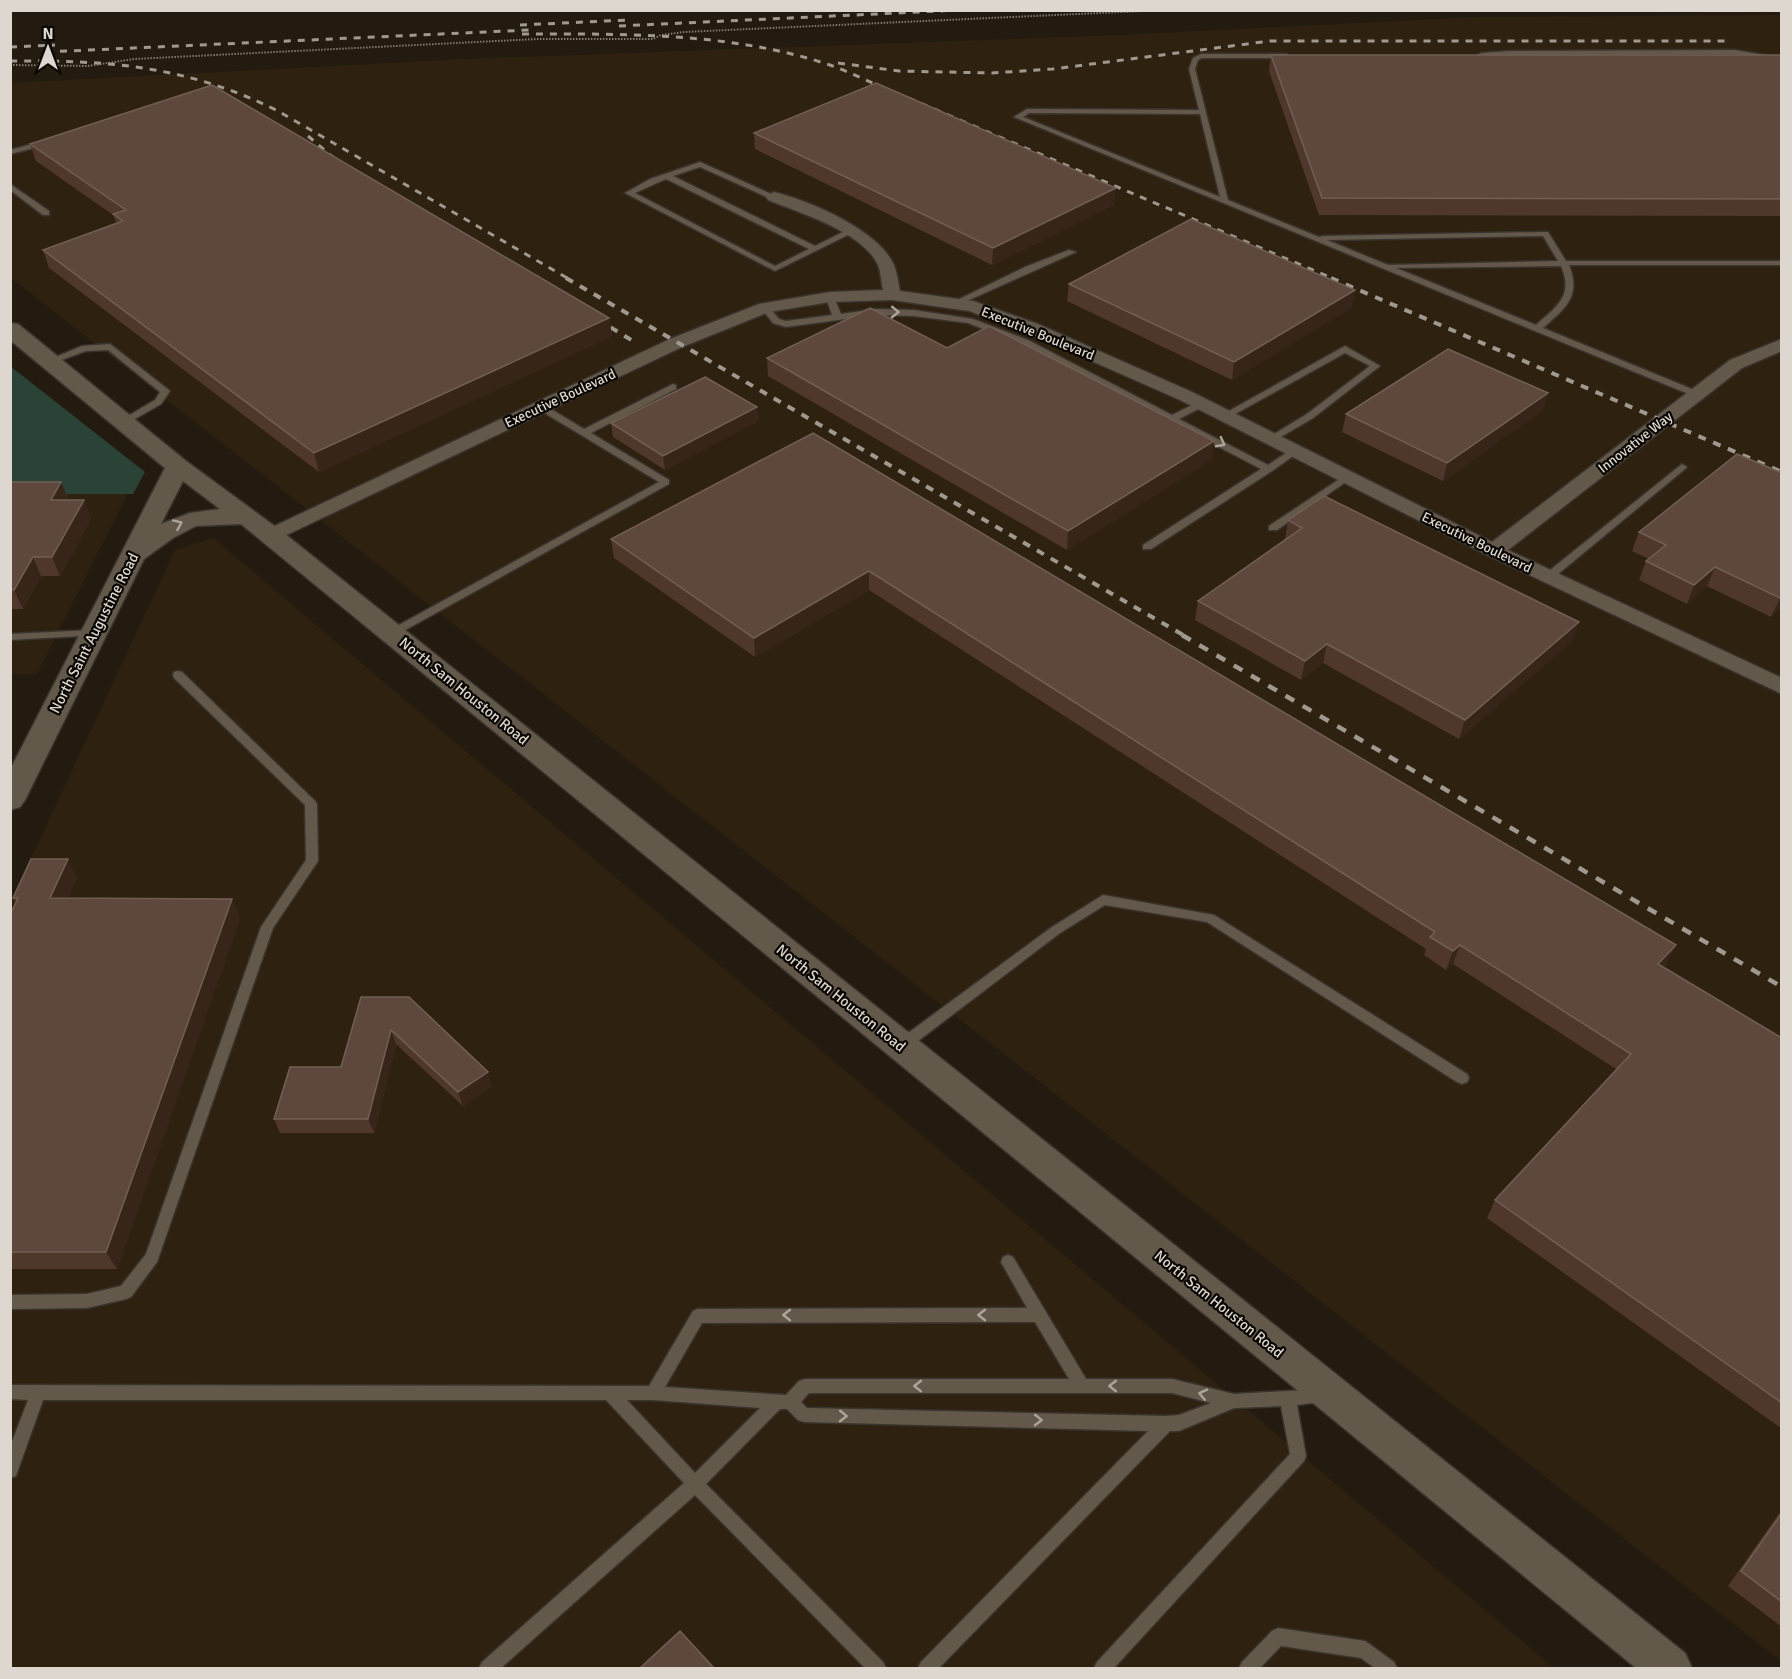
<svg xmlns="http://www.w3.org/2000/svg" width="1792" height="1679" font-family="Signika,sans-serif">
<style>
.built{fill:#2e2110}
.green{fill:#2b4236}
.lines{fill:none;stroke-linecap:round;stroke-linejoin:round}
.service-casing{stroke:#3b342e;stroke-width:3}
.minor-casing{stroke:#3b342e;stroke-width:3}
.tertiary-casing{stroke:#3b342e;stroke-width:3}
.path{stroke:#827a71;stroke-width:2;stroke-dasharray:1.5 1.5;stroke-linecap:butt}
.service{fill:#63594b;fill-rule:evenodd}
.minor{fill:#63594b;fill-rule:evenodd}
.tertiary{fill:#63594b;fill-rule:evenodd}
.rail-far2{stroke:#a09990;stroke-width:3;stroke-dasharray:7 7;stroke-linecap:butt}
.rail-far1{stroke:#a09990;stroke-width:4;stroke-dasharray:8 8;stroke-linecap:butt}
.rail{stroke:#a09990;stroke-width:4.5;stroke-dasharray:10 10;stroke-linecap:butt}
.wall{fill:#4f372b}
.shaded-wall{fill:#372519}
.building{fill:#5e483d;stroke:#725f54;stroke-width:1.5}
.oneway{stroke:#aca59a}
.labels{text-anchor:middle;stroke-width:4.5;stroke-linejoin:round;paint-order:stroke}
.far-street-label{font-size:14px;fill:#ddd7cf;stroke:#0a0703}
.street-label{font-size:15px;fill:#ddd7cf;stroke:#0a0703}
</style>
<rect width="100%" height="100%" fill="#241b10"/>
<path class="built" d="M 1781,15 L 1781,1661 L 11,278 L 10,83 L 465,59 L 1121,35 L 1476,17 Z
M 10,487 L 131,487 L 37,674 L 11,674 Z
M 213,538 L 1554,1668 L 11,1668 L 11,901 L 175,550 Z"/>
<path class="green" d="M 10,366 L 145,472 L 133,494 L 11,494 Z"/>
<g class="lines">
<g class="service-casing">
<path id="service" d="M 1735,50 L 1782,58 L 1782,62 L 1735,54 L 1509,55 L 1481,57 L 1478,55 L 1481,53 L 1509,51 Z
M 1201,54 L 1286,54 L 1289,56 L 1286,58 L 1202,58 L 1198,60 L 1195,69 L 1228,200 L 1319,237 L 1323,236 L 1545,232 L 1548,232 L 1566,261 L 1782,261 L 1782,265 L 1569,265 C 1582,297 1564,309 1543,328 L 1699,392 L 1701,394 L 1696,397 L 1014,117 L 1027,109 L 1199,110 L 1189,69 L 1193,58 ZM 1029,113 L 1200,114 L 1220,197 L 1023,117 ZM 1543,236 L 1558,261 L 1388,265 L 1327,240 ZM 1561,266 C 1574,296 1557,306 1536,325 L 1396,268 Z
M 47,140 L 50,140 L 50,144 L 10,154 L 10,150 Z
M 700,162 L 778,197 L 771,199 L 700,167 L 673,176 L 815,246 L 847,230 L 854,232 L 775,271 L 625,193 L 650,179 ZM 666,179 L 809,249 L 775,266 L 635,193 Z
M 10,184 L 49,211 L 49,215 L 43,215 L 10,190 Z
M 1069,250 L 1076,252 L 958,305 L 951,303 L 1025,267 Z
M 827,295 L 833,295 L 841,314 L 875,309 L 914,310 L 973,319 L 1028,340 L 1172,415 L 1198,402 L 1204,402 L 1204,406 L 1179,419 L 1268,465 L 1292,449 L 1298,449 L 1300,451 L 1272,471 L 1151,549 L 1143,549 L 1143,545 L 1261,469 L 1022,344 L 968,323 L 914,316 L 875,315 L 786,327 L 773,323 L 761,308 L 768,306 L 779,319 L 786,321 L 832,315 L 826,297 Z
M 110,344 L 170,391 L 161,404 L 126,424 L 123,423 L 123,419 L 155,400 L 160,392 L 108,350 L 86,351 L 50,364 L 46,361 L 82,346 Z
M 1345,346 L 1380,366 L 1313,418 L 1274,441 L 1268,441 L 1266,439 L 1307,414 L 1370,366 L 1345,353 L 1228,418 L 1225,419 L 1220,416 Z
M 673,384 L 676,385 L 676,389 L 591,433 L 669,480 L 669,484 L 396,635 L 388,635 L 387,633 L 388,631 L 659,482 L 538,409 L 538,405 L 544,405 L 584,429 Z
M 1682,464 L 1687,467 L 1685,469 L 1552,579 L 1544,579 L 1543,577 L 1544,575 Z
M 1347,474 L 1352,477 L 1350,479 L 1277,530 L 1269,530 L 1269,526 Z
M 94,630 L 99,633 L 98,635 L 10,640 L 10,634 Z
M 178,671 L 182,672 L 315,801 L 317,804 L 318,861 L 273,928 L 157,1262 L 131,1297 L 126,1299 L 87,1308 L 10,1309 L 10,1295 L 87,1294 L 121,1286 L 146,1254 L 261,927 L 306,860 L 305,805 L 174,678 L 173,675 L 174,672 Z
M 1103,895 L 1214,915 L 1467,1074 L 1469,1078 L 1467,1082 L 1462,1084 L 1457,1082 L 1207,922 L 1105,905 L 1060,933 L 906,1050 L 901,1051 L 896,1050 L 894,1046 L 896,1042 L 1052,927 Z
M 1008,1255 L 1013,1257 L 1086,1379 L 1172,1379 L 1234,1394 L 1321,1389 L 1327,1391 L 1329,1396 L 1327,1401 L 1297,1405 L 1306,1456 L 1304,1461 L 1114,1668 L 1094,1668 L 1097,1662 L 1290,1454 L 1281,1406 L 1234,1408 L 1179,1431 L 1170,1431 L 939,1668 L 918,1668 L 921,1662 L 1148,1431 L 804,1422 L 798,1420 L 787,1409 L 780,1409 L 706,1484 L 883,1662 L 886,1668 L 865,1668 L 695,1495 L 501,1668 L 479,1668 L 482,1662 L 684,1483 L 606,1400 L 43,1400 L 18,1470 L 16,1476 L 10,1478 L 10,1447 L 28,1400 L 10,1399 L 10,1385 L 649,1386 L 693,1311 L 698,1309 L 1027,1308 L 1001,1262 L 1003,1257 ZM 1035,1322 L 1069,1379 L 805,1379 L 799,1381 L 786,1395 L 665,1387 L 702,1323 ZM 809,1393 L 1172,1393 L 1211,1403 L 1179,1415 L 1166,1416 L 807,1408 L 801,1402 ZM 627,1400 L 653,1400 L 760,1408 L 695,1473 Z
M 1278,1628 L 1365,1641 L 1394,1662 L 1397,1668 L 1375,1668 L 1361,1658 L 1281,1646 L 1260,1668 L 1239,1668 L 1242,1662 L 1272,1631 Z"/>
</g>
<g class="minor-casing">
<path id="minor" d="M 774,192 C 810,201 876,229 893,263 C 897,271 898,282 900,291 L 973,301 L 1038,324 L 1192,392 L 1492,542 L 1730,360 L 1782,339 L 1782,351 L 1742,368 L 1508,550 L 1782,678 L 1782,694 L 1487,555 L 1180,400 L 1026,332 L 969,311 L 892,300 L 830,302 L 769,312 L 682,347 L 278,539 L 264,539 L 261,535 L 264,531 L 670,339 L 759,304 L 830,292 L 883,290 C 881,281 881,271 877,263 C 860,231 800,213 768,200 L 766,197 Z"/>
</g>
<g class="tertiary-casing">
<path id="tertiary" d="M 10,323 L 18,324 L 186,461 L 280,530 L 1685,1653 L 1692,1668 L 1636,1668 L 241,524 L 196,526 L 173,538 L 144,559 L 25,800 L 20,807 L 10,810 L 10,770 L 165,468 L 10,340 ZM 183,481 L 220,509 L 190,513 L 161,524 Z"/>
</g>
<path class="path" d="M 10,65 L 88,66 L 134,59 L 537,39 L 653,39 L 661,35 L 684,32 L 1165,10"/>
<use href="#service" class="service"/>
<use href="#minor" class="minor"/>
<use href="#tertiary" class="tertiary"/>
<path class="rail-far2" d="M 520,25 L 628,20
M 619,26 L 961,10
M 522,34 C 625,34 731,32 830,65 C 850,72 869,82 889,90
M 10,47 L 55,45
M 46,52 L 529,30
M 10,61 C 109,60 188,66 278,111 L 569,279
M 838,63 L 899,71 L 992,73 L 1053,69 L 1270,41 L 1728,41
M 908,98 L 1334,279
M 308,136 L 340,163"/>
<path class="rail-far1" d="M 566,278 L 1185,636
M 1331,278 L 1782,472
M 597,319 L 633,341"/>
<path class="rail" d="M 1182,635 L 1782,987"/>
</g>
<path class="wall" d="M 1271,55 L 1782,55 L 1782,216 L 1319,215 L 1269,71 Z
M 754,133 L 1114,205 L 992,265 L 755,149 Z
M 30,144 L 609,318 L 612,336 L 319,472 L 49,268 L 43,250 L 117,224 L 113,215 L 36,161 Z
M 1069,284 L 1355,290 L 1351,308 L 1232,380 L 1067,301 Z
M 947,348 L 1214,441 L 1211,460 L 1067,550 L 768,376 L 767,358 Z
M 1548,393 L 1542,411 L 1443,481 L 1342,432 L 1346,414 Z
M 757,407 L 758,421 L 665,470 L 613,437 L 611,423 Z
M 813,433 L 1667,964 L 1664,967 L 1782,1038 L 1782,1429 L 1487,1218 L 1495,1200 L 1616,1069 L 1453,964 L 1446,970 L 1424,955 L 1426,949 L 869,590 L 755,657 L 614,558 L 611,539 Z
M 1782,473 L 1782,607 L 1771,617 L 1707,586 L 1687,604 L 1639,580 L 1646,561 L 1649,559 L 1632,551 L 1639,532 Z
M 10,482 L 61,482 L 69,500 L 84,500 L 91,519 L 60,576 L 41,576 L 23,609 L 12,609 L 10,611 Z
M 1288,520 L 1572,641 L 1459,739 L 1323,663 L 1301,680 L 1195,620 L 1198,601 L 1285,539 Z
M 77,878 L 68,898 L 240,918 L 117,1269 L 10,1269 L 10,915 L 16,904 L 13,898 Z
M 361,997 L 492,1086 L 463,1106 L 396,1044 L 374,1133 L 280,1133 L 274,1119 L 341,1067 Z
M 1782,1509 L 1782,1627 L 1728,1586 Z"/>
<path class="shaded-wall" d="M 1116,188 L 1114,205 L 992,265 L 993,248 Z
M 1355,290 L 1351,308 L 1232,380 L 1234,362 Z
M 609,318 L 612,336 L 319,472 L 314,453 Z
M 1548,393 L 1542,411 L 1443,481 L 1447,463 Z
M 757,407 L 758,421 L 665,470 L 663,456 Z
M 1214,441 L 1211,460 L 1067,550 L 1068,531 Z
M 61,482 L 69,501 L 51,500 Z
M 84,500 L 91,519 L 60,576 L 52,557 Z
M 33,557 L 41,576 L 23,609 L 14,590 Z
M 1715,567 L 1707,586 L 1687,604 L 1694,585 Z
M 869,571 L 869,590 L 755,657 L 754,638 Z
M 1782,596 L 1782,607 L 1771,617 L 1780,598 Z
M 1579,622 L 1572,641 L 1459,739 L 1465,720 Z
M 1327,644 L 1323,663 L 1301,680 L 1305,661 Z
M 68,859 L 77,878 L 60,917 L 50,898 Z
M 232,899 L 240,918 L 117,1269 L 106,1252 Z
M 1460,945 L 1453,964 L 1446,970 L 1453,951 Z
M 1676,945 L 1667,964 L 1649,983 L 1658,964 Z
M 391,1030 L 396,1044 L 374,1133 L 368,1119 Z
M 488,1072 L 492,1086 L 463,1106 L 458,1092 Z"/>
<path class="building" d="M 1271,55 L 1782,55 L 1782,199 L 1322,198 Z
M 876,83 L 1116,188 L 993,248 L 754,133 Z
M 212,85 L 609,318 L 314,453 L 43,250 L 123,221 L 113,214 L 126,210 L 30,144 Z
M 1191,219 L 1355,290 L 1234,362 L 1069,284 Z
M 870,308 L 947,348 L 989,326 L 1214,441 L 1068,531 L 767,358 Z
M 1448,349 L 1548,393 L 1447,463 L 1346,414 Z
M 705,377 L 757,407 L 663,456 L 611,423 Z
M 813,433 L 1676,945 L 1658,964 L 1782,1038 L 1782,1403 L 1495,1200 L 1631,1054 L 1460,945 L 1453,951 L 1430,937 L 1435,932 L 869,571 L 754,638 L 611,539 Z
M 1737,454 L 1782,473 L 1782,596 L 1780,598 L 1715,567 L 1694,585 L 1646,561 L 1666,545 L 1639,532 Z
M 10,482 L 61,482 L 51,500 L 84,500 L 52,557 L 33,557 L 14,590 L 10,590 Z
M 1324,496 L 1579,622 L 1465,720 L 1327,644 L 1305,661 L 1198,601 L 1302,528 L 1288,520 Z
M 31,859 L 68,859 L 50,898 L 232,899 L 106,1252 L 10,1252 L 10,915 L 18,898 L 13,898 Z
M 361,997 L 409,997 L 488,1072 L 458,1092 L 391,1030 L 368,1119 L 274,1119 L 290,1067 L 341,1067 Z
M 1782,1513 L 1782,1602 L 1741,1571 Z
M 680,1631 L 714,1668 L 640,1668 Z"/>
<defs><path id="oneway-chevron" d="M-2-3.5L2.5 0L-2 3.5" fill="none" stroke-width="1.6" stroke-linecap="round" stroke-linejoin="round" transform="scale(1.5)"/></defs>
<g class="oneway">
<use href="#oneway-chevron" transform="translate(895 312) rotate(1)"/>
<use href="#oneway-chevron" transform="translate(1221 443) rotate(28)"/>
<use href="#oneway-chevron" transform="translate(178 524) rotate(-24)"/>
<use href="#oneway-chevron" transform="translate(787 1315) rotate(180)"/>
<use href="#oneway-chevron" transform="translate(982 1315) rotate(180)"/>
<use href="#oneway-chevron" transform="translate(918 1386) rotate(180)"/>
<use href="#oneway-chevron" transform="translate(1113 1386) rotate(180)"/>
<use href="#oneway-chevron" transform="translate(1203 1394) rotate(-167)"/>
<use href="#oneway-chevron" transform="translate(843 1416) rotate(1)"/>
<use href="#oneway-chevron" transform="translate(1038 1420) rotate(1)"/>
</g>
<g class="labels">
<g class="far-street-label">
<text transform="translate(1038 333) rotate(22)" y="5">Executive Boulevard</text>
<text transform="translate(560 398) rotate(-25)" y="5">Executive Boulevard</text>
<text transform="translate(1635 442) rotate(-38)" y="5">Innovative Way</text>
<text transform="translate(1477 542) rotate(26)" y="5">Executive Boulevard</text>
</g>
<g class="street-label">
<text transform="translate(94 633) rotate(-63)" y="5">North Saint Augustine Road</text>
<text transform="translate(464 691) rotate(39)" y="5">North Sam Houston Road</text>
<text transform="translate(841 998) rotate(39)" y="5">North Sam Houston Road</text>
<text transform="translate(1219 1304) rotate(39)" y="5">North Sam Houston Road</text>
</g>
</g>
<rect width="1792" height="1679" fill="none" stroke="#ddd7cf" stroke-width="24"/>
<g transform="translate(48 48)" stroke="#0a0703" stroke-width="4.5" paint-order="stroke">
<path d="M0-4.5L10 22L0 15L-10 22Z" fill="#ddd7cf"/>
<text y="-9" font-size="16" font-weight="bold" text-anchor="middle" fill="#ddd7cf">N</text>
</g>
</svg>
